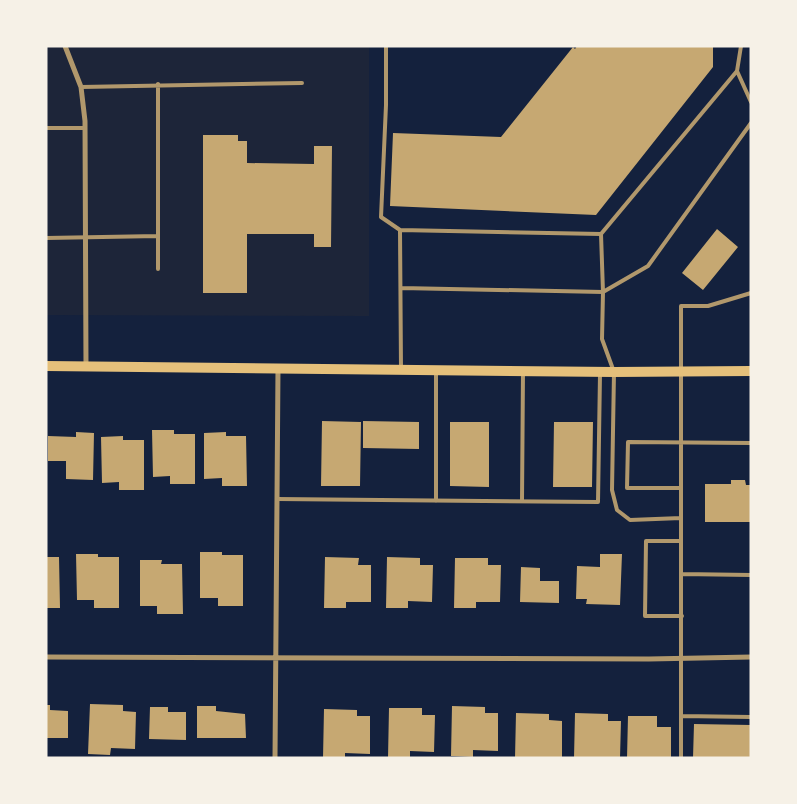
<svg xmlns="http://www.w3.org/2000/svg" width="797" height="804" font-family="'Archivo Narrow',sans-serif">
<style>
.green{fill:#1d2539}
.building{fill:#c6a872}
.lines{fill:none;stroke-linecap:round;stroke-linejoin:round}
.service{stroke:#b1986c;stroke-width:4}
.minor{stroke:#b1986c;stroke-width:5}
.secondary{stroke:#e5c07b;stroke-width:10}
</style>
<rect width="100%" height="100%" fill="#14213d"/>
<path class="green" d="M 46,46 L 369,46 L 369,316 L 46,315 Z"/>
<path class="building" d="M 577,46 L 713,46 L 713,67 L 596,215 L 390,206 L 393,133 L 501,137 L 573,47 L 575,49 Z
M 203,135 L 238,135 L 238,141 L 247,141 L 247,163 L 314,164 L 314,146 L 332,146 L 331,247 L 314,247 L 314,234 L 247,234 L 247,293 L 203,293 Z
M 717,229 L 738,247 L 703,290 L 682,273 Z
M 322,421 L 361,422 L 360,486 L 321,486 Z
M 363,421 L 419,422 L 419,449 L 363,448 Z
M 450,422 L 489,422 L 489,487 L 450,486 Z
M 554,422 L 593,422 L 592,487 L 553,487 Z
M 152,430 L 174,430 L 174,434 L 195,434 L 195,484 L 170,484 L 170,476 L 153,477 Z
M 76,432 L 94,433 L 93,480 L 66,479 L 66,461 L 48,461 L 48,436 L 76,437 Z
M 226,432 L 226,436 L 246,436 L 247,486 L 222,486 L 222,478 L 204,479 L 204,433 Z
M 123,436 L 123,440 L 144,440 L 144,490 L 119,490 L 119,482 L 102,483 L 101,437 Z
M 731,480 L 745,480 L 746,485 L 751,485 L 751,522 L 705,522 L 705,484 L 731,484 Z
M 200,552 L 222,552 L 222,555 L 243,555 L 243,606 L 218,606 L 218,598 L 200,598 Z
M 76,554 L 98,554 L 98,557 L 119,557 L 119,608 L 94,608 L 94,600 L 77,600 Z
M 600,554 L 622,554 L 620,605 L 586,604 L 587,599 L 576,599 L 577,566 L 600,567 Z
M 46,557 L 59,557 L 60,608 L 46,608 Z
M 325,557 L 359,558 L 358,565 L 371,565 L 371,602 L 346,602 L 346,608 L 324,608 Z
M 387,557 L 420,558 L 420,565 L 433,565 L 432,602 L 408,601 L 408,608 L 386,608 Z
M 455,558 L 488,558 L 488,565 L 501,565 L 500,602 L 476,602 L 476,608 L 454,608 Z
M 140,560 L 162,560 L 161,564 L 182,564 L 183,614 L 157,614 L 157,606 L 140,606 Z
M 521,567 L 540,568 L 540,581 L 559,581 L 559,603 L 520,602 Z
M 90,704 L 123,705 L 123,711 L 136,712 L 135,749 L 111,748 L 110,755 L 88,754 Z
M 46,705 L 50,705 L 50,710 L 68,711 L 68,738 L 46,738 Z
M 197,706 L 216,706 L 216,711 L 245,714 L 246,738 L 197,738 Z
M 452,706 L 485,707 L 485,713 L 498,713 L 498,751 L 473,750 L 473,757 L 451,756 Z
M 150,707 L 168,707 L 168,712 L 186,712 L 186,740 L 149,739 Z
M 389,708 L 422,708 L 422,715 L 435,715 L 434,752 L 410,751 L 410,758 L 388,758 Z
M 324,709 L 357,710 L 357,716 L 370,716 L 370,754 L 345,753 L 345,758 L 323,758 Z
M 516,713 L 549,714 L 549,720 L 562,721 L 562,758 L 515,758 Z
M 575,713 L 608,714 L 608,721 L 621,721 L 620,758 L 574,758 Z
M 628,716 L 657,716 L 657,727 L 671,727 L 671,758 L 627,758 Z
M 694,724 L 751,725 L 751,758 L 693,758 Z"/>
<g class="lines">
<path class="service" d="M 386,46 L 386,105 L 381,217 L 400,230
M 737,71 L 751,102
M 158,84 L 158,269
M 81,87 L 302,83
M 46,128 L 85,128
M 601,234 L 603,292 L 602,339 L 614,372 L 612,490 L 617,510 L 630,520 L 681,518
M 46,238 L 158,236
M 401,288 L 603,292 L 648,266 L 751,123
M 401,369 L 400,230 L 601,234 L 737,71 L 741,46
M 436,370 L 436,501
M 681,488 L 627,488 L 628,442 L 751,443
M 277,499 L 598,502 L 600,374
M 522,501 L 523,371
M 681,541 L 646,541 L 645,616 L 682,616
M 681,574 L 751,575
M 681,716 L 751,717
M 681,758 L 681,306 L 708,306 L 751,293"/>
<path class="minor" d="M 65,46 L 81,87 L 85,121 L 86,366
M 46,657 L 649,659 L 751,657
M 275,758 L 278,368"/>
<path class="secondary" d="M 46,366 L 614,372 L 751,371"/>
</g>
<rect width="797" height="804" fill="none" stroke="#f6f1e7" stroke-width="95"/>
</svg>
